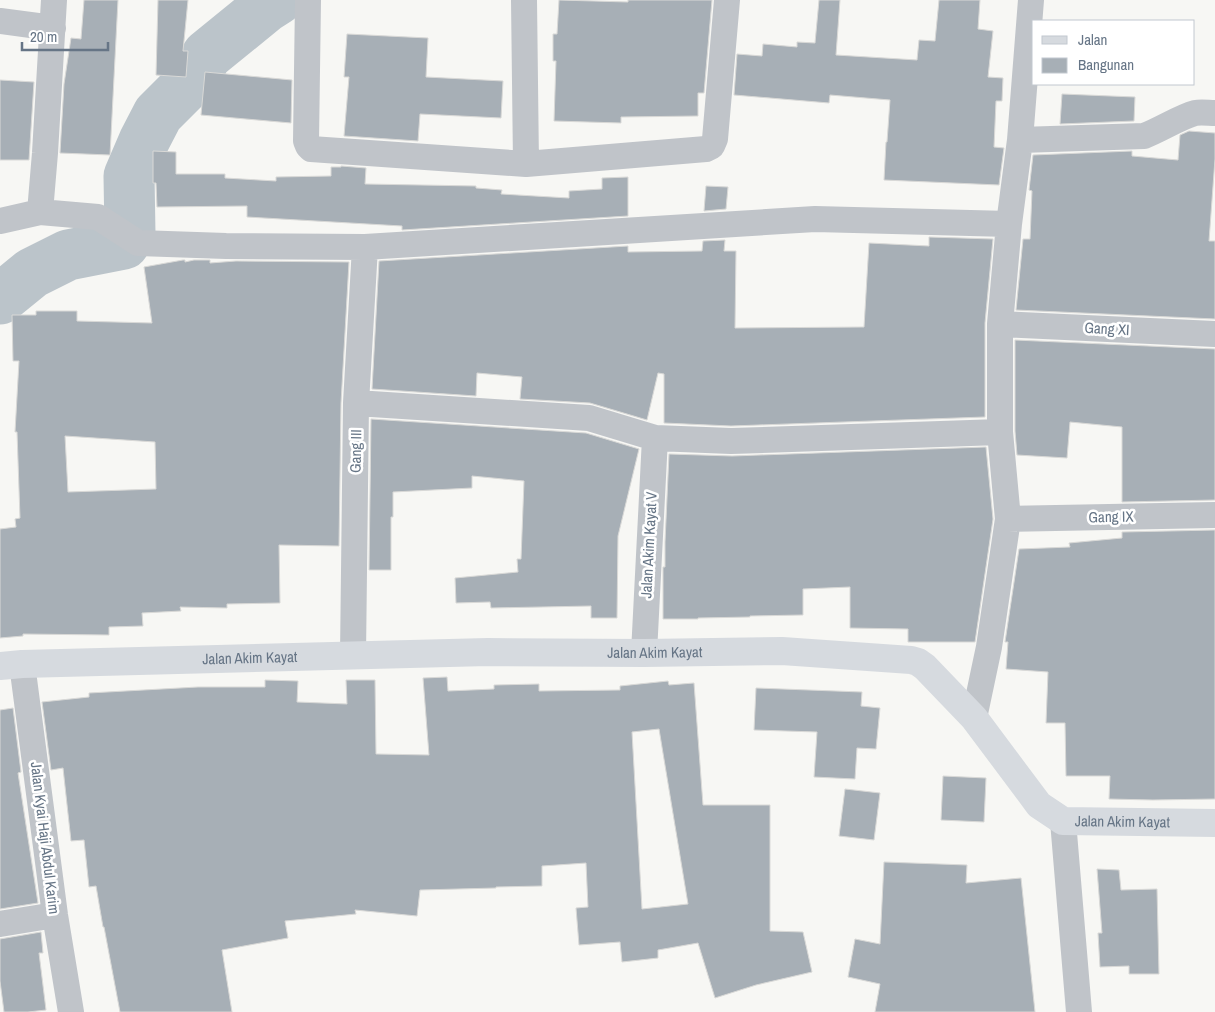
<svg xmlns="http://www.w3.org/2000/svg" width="1215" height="1012" font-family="'Archivo Narrow',sans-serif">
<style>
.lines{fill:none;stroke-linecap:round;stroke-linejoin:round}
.river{stroke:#bbc4ca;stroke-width:51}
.building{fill:#a7afb6;stroke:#d9d9d7;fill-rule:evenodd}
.minor{stroke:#c0c4c9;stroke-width:26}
.secondary{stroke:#d6dadf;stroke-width:28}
.labels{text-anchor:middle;stroke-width:5;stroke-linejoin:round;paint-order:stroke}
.street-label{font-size:15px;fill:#667586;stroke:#fff}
</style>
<rect width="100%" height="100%" fill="#f7f7f4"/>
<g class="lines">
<path class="river" d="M 0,299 L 32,273 L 68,255 L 124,244 L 130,234 L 129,176 L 144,141 L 158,114 L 192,80 L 207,55 L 266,7 L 277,0"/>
</g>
<path class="building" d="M 84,0 L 118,0 L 110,155 L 60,153 L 64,84 L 71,38 L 81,39 Z
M 158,0 L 188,0 L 183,51 L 188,51 L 186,77 L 156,75 Z
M 559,0 L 628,2 L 628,0 L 712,0 L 704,93 L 698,93 L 698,116 L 621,117 L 621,123 L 554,121 L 556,61 L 553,61 L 553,34 L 557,34 Z
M 819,0 L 840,0 L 836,55 L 917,60 L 919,40 L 935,41 L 939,0 L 980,0 L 978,29 L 993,31 L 988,77 L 1003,78 L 1002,101 L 996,101 L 994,147 L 1004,148 L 999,185 L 884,180 L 886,142 L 887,142 L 890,100 L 830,95 L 829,103 L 734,95 L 737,54 L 762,56 L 763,44 L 797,47 L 797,42 L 815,43 Z
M 347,34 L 428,38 L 426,77 L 503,81 L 501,118 L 420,114 L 418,141 L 344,136 L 349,77 L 344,77 Z
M 205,72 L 292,80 L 291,123 L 201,115 Z
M 0,80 L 34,82 L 29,160 L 0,160 Z
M 1062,94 L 1135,97 L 1134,121 L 1060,124 Z
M 1189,131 L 1215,133 L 1215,159 L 1209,241 L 1215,241 L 1215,319 L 1016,310 L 1023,239 L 1030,239 L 1032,191 L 1029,190 L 1033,155 L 1132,151 L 1132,156 L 1178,160 L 1180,135 Z
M 153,151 L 176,152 L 176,174 L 225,174 L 225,178 L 276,181 L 276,177 L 331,176 L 331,167 L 341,167 L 341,166 L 366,168 L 365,184 L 476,186 L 476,188 L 502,190 L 501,194 L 569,198 L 569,191 L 602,189 L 602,178 L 628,177 L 628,216 L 402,230 L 402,226 L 247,217 L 247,206 L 157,207 L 156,183 L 153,183 Z
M 706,186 L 728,187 L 726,209 L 704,211 Z
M 929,237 L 993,239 L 985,323 L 985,417 L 731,426 L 664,423 L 664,374 L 658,373 L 647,420 L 590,403 L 520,399 L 522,377 L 477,373 L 476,396 L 372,389 L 379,261 L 628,246 L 628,252 L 702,251 L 703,241 L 725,240 L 724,251 L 736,251 L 735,328 L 864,327 L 869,243 L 929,246 Z
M 183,260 L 185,260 L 185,262 L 194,260 L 210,260 L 210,263 L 236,261 L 349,262 L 341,403 L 339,546 L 279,545 L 280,603 L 227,604 L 227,608 L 180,607 L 181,611 L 142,613 L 143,626 L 109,627 L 109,635 L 23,634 L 23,636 L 0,638 L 0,529 L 16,527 L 15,519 L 20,518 L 17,432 L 15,432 L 19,361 L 13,361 L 12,315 L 36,315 L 36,311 L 77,311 L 77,321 L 152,323 L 144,267 ZM 65,436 L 155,442 L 156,489 L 68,492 Z
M 1015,340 L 1215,349 L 1215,500 L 1122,502 L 1122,427 L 1070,422 L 1067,458 L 1017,455 L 1015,431 Z
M 371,419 L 586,433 L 639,449 L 618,536 L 617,618 L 591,618 L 591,606 L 491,608 L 490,602 L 456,603 L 455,578 L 518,572 L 517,559 L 521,559 L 524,481 L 472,476 L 472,488 L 393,492 L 393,517 L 391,517 L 391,570 L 369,570 Z
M 986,447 L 993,519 L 975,642 L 908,642 L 908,629 L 850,628 L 850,587 L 803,589 L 803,615 L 750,616 L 750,617 L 698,618 L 698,619 L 663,619 L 663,567 L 665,567 L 665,542 L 669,454 L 732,456 Z
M 1215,530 L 1215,799 L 1153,800 L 1109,799 L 1110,776 L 1066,776 L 1065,723 L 1046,723 L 1048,672 L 1006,669 L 1008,642 L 1005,642 L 1019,549 L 1070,547 L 1069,543 L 1122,538 L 1122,532 Z
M 447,677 L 448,691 L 494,689 L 494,685 L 539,684 L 539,691 L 620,690 L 620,686 L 668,681 L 669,685 L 694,683 L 703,805 L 770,805 L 770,931 L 803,932 L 812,972 L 756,985 L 715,998 L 698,943 L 658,950 L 658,958 L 622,962 L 620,942 L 579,945 L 576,908 L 588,907 L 586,863 L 542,866 L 542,886 L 496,887 L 496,888 L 420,890 L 417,916 L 355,910 L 356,914 L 285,921 L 288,938 L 222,950 L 232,1012 L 120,1012 L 104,927 L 103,927 L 96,886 L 89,887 L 84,840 L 71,841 L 63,768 L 51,770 L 42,702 L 89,697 L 89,693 L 198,687 L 265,687 L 265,680 L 298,681 L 297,702 L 347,704 L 346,680 L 375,680 L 376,754 L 429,755 L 423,678 ZM 659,729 L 688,904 L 642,909 L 632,732 Z
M 756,688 L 862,692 L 861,706 L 880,708 L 876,749 L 857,748 L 855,779 L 814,777 L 817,732 L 754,730 Z
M 13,708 L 21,772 L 18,773 L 38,903 L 0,909 L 0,710 Z
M 943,776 L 986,778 L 984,822 L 941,820 Z
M 845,789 L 880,793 L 874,840 L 839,836 Z
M 884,862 L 967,865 L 966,883 L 1021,878 L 1035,1012 L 875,1012 L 880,984 L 848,977 L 855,939 L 880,944 Z
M 1097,869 L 1119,870 L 1121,890 L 1157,889 L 1159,974 L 1129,974 L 1129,966 L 1100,967 L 1098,933 L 1102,933 Z
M 41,932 L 43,953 L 39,953 L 46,1010 L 28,1012 L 4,1012 L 0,981 L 0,939 Z"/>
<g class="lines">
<path class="minor" d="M 54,0 L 45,153 L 40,212 L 98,217 L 138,243 L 226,246 L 365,247 L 815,219 L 1009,224
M 308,0 L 306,141 L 308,146 L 311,149 L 526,164 L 706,149 L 712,146 L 715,139 L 727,0
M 524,0 L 526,164
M 0,21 L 53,28
M 1020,140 L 1144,136 C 1160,130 1180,117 1195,113 C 1201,112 1209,113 1215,113
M 0,221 L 40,212
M 1000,324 L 1215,334
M 356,403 L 589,418 L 655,438 L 731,441 L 1000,432
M 1008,519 L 1215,515
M 644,653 L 655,438
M 353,656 L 356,403 L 365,247
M 22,664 L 55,915 L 71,1012
M 974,718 L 989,647 L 1008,519 L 1000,432 L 1000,324 L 1009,224 L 1020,140 L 1031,0
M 1063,821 L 1079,1012
M 0,924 L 55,915"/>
<path class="secondary" id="s1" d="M 0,666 L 22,664 L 488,652 L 644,653 L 782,651 L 911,660 L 918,662 L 925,667 L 974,718 L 1039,805 L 1063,821 L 1215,823"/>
</g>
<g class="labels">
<g class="street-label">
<text transform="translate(1107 329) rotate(3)" y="5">Gang XI</text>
<text transform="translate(356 451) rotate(-89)" y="5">Gang III</text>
<text transform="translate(1111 517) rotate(-1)" y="5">Gang IX</text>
<text transform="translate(649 545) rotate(-87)" y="5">Jalan Akim Kayat V</text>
<text dy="5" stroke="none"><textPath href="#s1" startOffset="655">Jalan Akim Kayat</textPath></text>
<text dy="5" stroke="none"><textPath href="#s1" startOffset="250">Jalan Akim Kayat</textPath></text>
<text dy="5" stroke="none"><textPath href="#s1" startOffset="1195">Jalan Akim Kayat</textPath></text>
<text transform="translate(45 838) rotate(83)" y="5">Jalan Kyai Haji Abdul Karim</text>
</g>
</g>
<rect x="1032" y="20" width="162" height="65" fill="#ffffff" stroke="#c2c8cf"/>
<rect x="1042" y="36" width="25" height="8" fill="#d6dadf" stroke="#c2c8cf"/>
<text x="1078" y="45" font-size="15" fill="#667586">Jalan</text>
<rect x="1042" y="58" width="25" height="15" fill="#a7afb6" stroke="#c2c8cf"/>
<text x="1078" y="70" font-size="15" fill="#667586">Bangunan</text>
<path d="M22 42v8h86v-8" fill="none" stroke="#667586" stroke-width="2.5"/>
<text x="30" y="42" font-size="15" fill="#667586" stroke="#ffffff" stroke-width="4" paint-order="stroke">20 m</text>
</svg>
